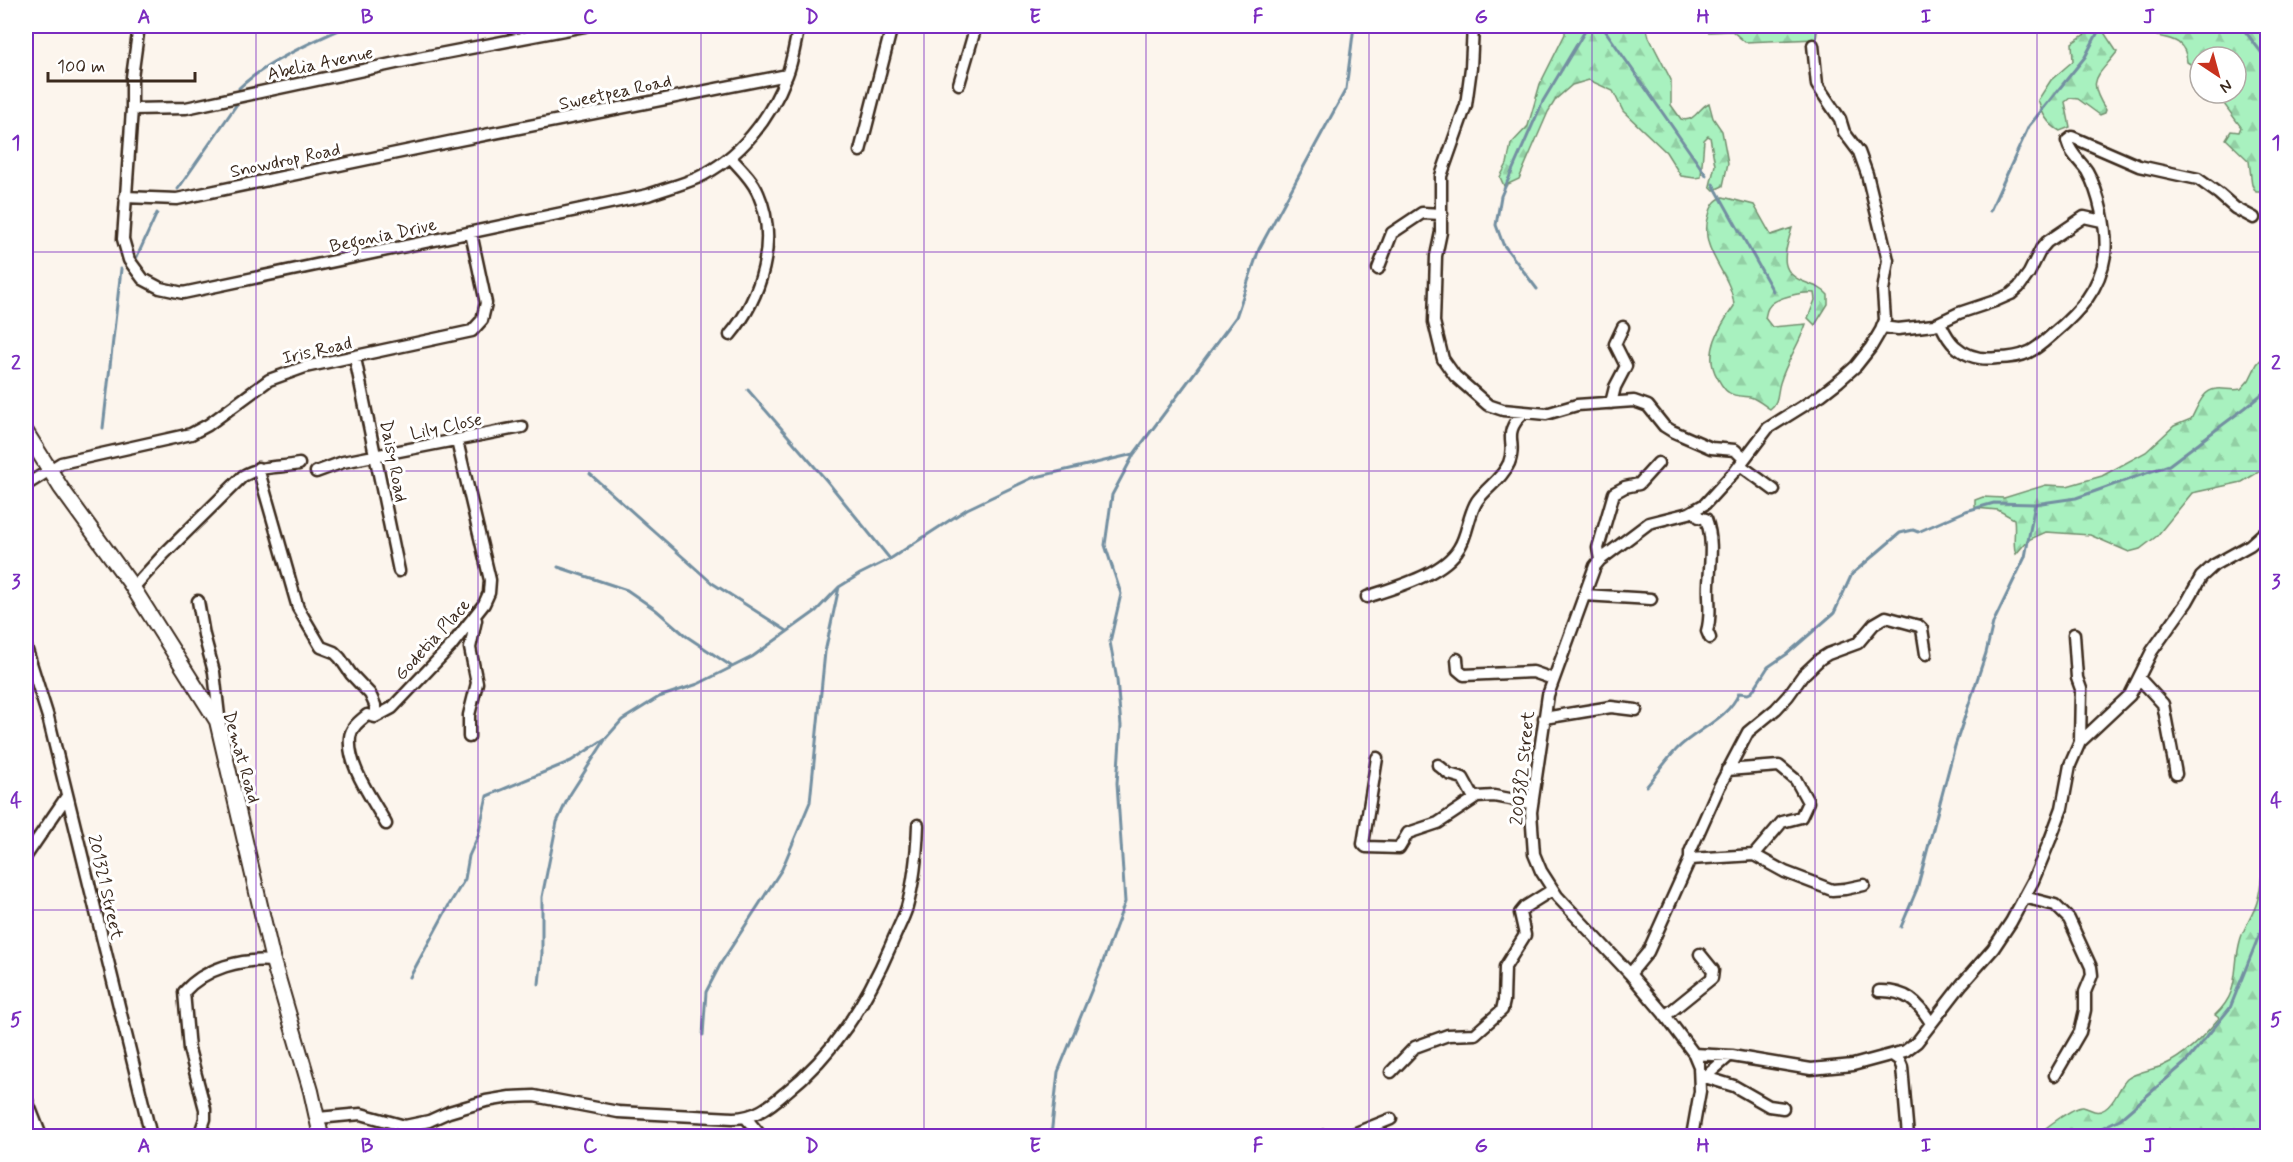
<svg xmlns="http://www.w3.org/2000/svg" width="2293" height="1162" font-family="Mynerve,sans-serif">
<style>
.forest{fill:url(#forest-firs);stroke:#728e6e;stroke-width:1.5}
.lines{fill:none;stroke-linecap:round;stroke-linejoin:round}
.stream{stroke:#738fa1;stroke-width:3}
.minor-casing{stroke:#3b2a1e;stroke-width:15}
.tertiary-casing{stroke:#3b2a1e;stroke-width:18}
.minor{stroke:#fff;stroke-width:10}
.tertiary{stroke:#fff;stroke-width:14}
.grid{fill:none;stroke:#7b2cbf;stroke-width:1.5;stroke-opacity:0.55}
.labels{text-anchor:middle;stroke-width:6;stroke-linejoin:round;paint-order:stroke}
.street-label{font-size:18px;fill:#3b2a1e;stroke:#fff}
.neatline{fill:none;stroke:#7b2cbf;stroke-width:2}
.grid-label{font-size:20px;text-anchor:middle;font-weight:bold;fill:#7b2cbf}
</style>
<defs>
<pattern id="forest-firs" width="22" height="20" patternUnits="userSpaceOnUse" patternTransform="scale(1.5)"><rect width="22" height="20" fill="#a8f1bf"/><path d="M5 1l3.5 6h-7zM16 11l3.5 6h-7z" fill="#92cfa4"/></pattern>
</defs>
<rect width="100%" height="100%" fill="#fcf5ed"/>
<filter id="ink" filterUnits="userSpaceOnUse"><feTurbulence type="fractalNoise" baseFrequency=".0167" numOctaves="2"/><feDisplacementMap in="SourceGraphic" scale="12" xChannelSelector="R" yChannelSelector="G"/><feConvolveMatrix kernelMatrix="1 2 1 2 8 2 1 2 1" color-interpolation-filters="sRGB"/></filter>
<g filter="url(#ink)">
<path class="forest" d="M 1565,26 L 1646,26 L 1649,37 L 1671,80 L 1671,105 L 1681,119 C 1695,123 1698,108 1709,103 L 1713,118 L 1722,131 L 1728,163 L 1723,186 L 1714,190 L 1710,186 L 1715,165 L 1710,137 L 1708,136 L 1704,140 L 1701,177 L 1695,178 L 1681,176 L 1666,152 L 1623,111 L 1613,91 L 1589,80 L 1572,85 L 1556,99 L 1548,112 L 1519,179 L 1504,186 L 1500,177 L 1507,164 L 1511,144 L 1528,126 L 1540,84 L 1565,34 Z
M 1712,26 L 1818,26 L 1816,39 L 1745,42 L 1732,31 L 1709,32 Z
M 2089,26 L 2109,26 L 2105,34 L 2117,52 C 2097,78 2086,79 2106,110 L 2105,113 L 2100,115 L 2078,99 L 2070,98 L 2065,102 L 2070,127 L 2060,131 C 2047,124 2042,113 2038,100 L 2051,80 L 2073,61 L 2072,43 L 2088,32 Z
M 2154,26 L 2267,26 L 2268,188 L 2262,192 L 2256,192 L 2252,185 L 2249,161 L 2226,139 L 2231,131 L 2239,132 L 2241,127 L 2224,104 L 2221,93 L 2236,93 L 2236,57 L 2200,57 L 2200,70 L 2187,62 C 2186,42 2174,39 2157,36 Z
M 1723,197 L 1754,205 L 1771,235 L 1792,228 C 1785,253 1776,273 1807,283 C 1815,286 1822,288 1828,295 L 1828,304 L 1815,325 L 1808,318 L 1815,300 L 1814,293 C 1803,292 1774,297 1768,308 C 1766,311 1766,315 1765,318 L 1772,327 L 1806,324 C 1799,345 1787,360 1780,383 C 1777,392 1779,403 1770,409 C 1764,405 1757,399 1750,397 C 1741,396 1735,397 1728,392 C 1723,389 1720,382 1717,377 C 1703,353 1720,326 1734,306 C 1732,272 1697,251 1709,215 C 1711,207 1714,200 1723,197 Z
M 2267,353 L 2267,467 L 2242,482 L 2192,493 L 2157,536 L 2140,549 L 2129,552 L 2090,535 L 2046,532 L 2028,540 L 2016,554 C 2012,545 2016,531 2014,519 L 1998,510 L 1975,508 L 1975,500 L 1983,497 L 2004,498 L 2046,485 L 2067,486 L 2102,476 L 2146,452 L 2174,426 L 2191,419 C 2197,409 2202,390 2216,389 C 2224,388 2232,391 2241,389 L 2249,380 L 2257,364 Z
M 2267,856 L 2267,1136 L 2037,1136 C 2043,1129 2074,1106 2083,1107 C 2092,1109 2096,1115 2105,1109 C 2116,1102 2118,1088 2127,1079 C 2135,1072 2152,1070 2162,1066 C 2185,1056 2203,1037 2219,1018 L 2215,1015 C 2241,991 2232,971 2240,941 C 2243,928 2253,916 2257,902 C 2262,887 2260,871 2267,856 Z"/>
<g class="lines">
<path class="stream" d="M 1602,26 L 1706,175
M 2241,26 L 2268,61
M 239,88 C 267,62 313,41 348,26
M 1713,184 L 1773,291
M 178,189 L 237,104
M 1990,211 L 2029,126 L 2085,57 L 2101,26
M 135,261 L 157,213
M 1537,289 L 1503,244 L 1496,225 L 1501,196 L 1543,101 L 1588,26
M 748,390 L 827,481 L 890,559
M 103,428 L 121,269
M 590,474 L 712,583 L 787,631
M 558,567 L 627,590 L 656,610 L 686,636 L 731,666
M 1647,786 C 1657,774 1666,760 1677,749 C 1697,729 1728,719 1739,693 L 1748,694 L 1752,692 L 1768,667 L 1787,654 L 1834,613 L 1852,574 L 1900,533 L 1913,530 L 1918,532 L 1966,511 L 1994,503 L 2035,504 L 2076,498 L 2169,465 L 2245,408 L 2268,389
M 1901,927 L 1917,889 L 1955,746 L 1986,653 L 1993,623 L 2025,557 L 2035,504
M 410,977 L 449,905 L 465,879 L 469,856 L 478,836 L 487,796 L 571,761 L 606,738 L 622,720 L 659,697 L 698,684 L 752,657 L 816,611 L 839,587 L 860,574 L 890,559 L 967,509 L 1032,478 L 1134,454
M 539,984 L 542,954 L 542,897 L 557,822 L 569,796 L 605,740
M 703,1035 L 706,992 L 721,963 L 782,869 L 810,802 L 825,652 L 839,587
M 1051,1136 L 1058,1072 L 1101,967 L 1125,902 L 1117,783 L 1121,726 L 1117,680 L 1110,642 L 1121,594 L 1105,545 L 1112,495 L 1134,454 L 1236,317 L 1259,249 L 1346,89 L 1354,26
M 2070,1136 L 2093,1132 L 2120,1119 L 2186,1062 L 2230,1008 L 2268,913"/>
<g class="minor-casing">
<path id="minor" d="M 139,26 L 132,77 L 132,109 L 123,239 L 129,260 L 143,279 L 160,288 L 183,293 L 648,195 C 664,189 681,185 697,178 C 740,158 770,119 787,75 C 793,60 795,42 799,26
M 1473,26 L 1471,68 L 1466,105 L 1441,176 L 1441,232 L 1436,256 L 1434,322 L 1443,359 L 1455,376 L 1488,405 L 1503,410 L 1546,414 L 1577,405 L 1634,401 L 1648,406 L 1664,426 L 1672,431 L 1711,448 L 1735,450 L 1744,459
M 959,84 L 976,26
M 132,109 L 186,108 L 424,57 L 585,26
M 860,151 L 892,26
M 125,197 L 177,199 L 201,194 L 449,142 L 787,75
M 1378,269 L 1392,233 L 1422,213 L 1442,214
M 1940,323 C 1944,331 1948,340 1955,346 C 1967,357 1982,360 1997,358 C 2008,358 2019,357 2029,352 C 2038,348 2046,340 2054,333 C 2079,312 2100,289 2105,255 C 2108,231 2099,192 2087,171 C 2080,161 2070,153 2067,141 L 2072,137 L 2139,166 L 2198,179 L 2219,194 L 2235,208 L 2254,218
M 1882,327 L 1898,329 L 1934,325 L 1959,313 L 1995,301 L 2011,294 L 2019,287 L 2029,273 L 2041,249 L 2047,242 L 2084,217 L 2102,221
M 730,335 C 761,298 779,240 758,193 C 752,179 740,168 730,157
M 355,358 L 399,571
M 1611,403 L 1615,387 L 1626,366 L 1615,344 L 1623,327
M 1740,465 L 1774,490
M 258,468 L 298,608 L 321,647 L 334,652 L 340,658 L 351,674 L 370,694 L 375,705 L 375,717
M 316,472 L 343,462 L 522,427
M 26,485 L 61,463 L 191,434 L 208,425 L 269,380 L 305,367 L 472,331 L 482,320 L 486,303 L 471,233
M 1694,510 L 1699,517 L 1706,519 C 1714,540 1710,563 1709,584 C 1708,601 1712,615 1707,631 L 1710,638
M 1600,560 L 1598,548 L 1614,493 L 1625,487 L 1639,484 L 1658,463
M 133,588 L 164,554 L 243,476 C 261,465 279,468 299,464
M 1584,595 L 1651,599
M 1367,597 C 1395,587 1443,575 1459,548 C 1468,534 1468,515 1477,501 C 1487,487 1502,479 1509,463 C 1518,441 1500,436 1524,412
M 198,601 L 204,635 L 214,672 L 220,725
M 2074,634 L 2077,678 L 2081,689 L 2080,742
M 26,647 L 48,717 L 151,1136
M 1457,659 L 1458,670 L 1464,675 L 1533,672 L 1553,679
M 2139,678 L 2163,704 L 2176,774
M 1544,718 L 1611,707 L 1636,710
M 469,737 L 469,715 L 477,683 L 470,648 L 476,620
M 1377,758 L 1363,844 L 1366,847 L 1399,848 L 1408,833 L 1438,823 L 1477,797 L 1494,796 L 1531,803
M 1438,765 L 1449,774 L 1463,778 L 1474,798
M 1727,770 L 1779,766 L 1796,780 L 1808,802 L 1801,817 L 1782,822 L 1754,855
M 386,824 C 373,799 347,767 350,737 C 351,727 360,721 367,715 L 375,717 L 392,708 L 451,646 L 484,604 L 489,593 L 490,580 L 457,441
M 26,856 L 67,796
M 1690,859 L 1754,855 L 1785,872 L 1832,890 L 1845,889 L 1864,885
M 2024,897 L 2055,905 L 2069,919 L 2091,967 L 2092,975 L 2085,992 L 2085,1010 L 2080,1032 L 2055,1075
M 1630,974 L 1648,952 L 1690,859 L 1690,852 L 1719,787 L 1748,732 L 1776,709 L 1788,696 L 1803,675 L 1820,659 L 1828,654 L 1858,643 L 1874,624 L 1886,617 L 1919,626 L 1922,629 L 1926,654
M 1879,991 C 1906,990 1918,1002 1931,1023
M 1665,1016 L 1712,978 L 1713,970 L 1700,954
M 1694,1054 L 1732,1056 L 1811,1069 L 1853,1065 L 1905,1051 L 1917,1042 L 1962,984 L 1993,949 L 2011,922 L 2033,881 L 2050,840 L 2062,808 L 2070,765 L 2080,742 L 2130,695 L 2152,651 L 2187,602 L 2201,577 L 2214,565 L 2250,545 L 2268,529
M 1892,1055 L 1899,1060 L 1902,1067 L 1908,1136
M 1391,1072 L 1415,1047 L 1448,1035 L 1475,1034 L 1502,1010 L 1504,1001 L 1505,967 L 1525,935 L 1520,913 L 1525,907 L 1552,890
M 1701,1076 L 1705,1077 L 1729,1056
M 1705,1077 L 1734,1086 L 1769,1106 L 1783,1108
M 26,1098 L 41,1136
M 318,1118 L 361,1114 L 405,1126 L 429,1121 L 449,1112 L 486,1101 L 510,1097 L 534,1096 L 618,1112 L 733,1118 C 755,1118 769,1107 785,1093 C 835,1053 866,1003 891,945 C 896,932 903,920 907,907 C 915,879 917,853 918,825
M 746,1118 L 761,1136
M 415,1125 L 421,1136
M 199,1136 L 205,1119 L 205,1109 L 189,1049 L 184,992 C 205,968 242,958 273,961
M 1323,1136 L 1351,1135 L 1391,1119
M 1692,1136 L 1700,1091 L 1699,1066 L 1694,1054 L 1664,1014 L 1630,974 L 1557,896 L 1541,871 L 1534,854 L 1531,812 L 1548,695 L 1595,566 L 1600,560 L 1649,523 L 1689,513 L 1705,504 L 1736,470 L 1768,428 L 1821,395 L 1839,381 L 1856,366 L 1871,347 L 1881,330 L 1885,320 L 1883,291 L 1888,260 L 1867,174 L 1859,152 L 1844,132 L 1840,119 L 1817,85 L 1813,45"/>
</g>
<g class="tertiary-casing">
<path id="tertiary" d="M 26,432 L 61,488 L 130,583 L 217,721 L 273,961 L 311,1091 L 321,1136"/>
</g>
<use href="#minor" class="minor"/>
<use href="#tertiary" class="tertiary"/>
</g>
</g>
<path class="grid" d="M 256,26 L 256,1136M 478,26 L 478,1136M 701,26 L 701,1136M 924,26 L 924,1136M 1146,26 L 1146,1136M 1369,26 L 1369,1136M 1592,26 L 1592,1136M 1815,26 L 1815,1136M 2037,26 L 2037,1136M 26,252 L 2268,252M 26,471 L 2268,471M 26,691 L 2268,691M 26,910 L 2268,910"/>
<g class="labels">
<g class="street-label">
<text transform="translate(320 63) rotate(-12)" y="6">Abelia Avenue</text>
<text transform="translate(615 92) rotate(-12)" y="6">Sweetpea Road</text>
<text transform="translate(285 160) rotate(-12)" y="6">Snowdrop Road</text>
<text transform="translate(383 235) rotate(-12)" y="6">Begonia Drive</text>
<text transform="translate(317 350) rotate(-13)" y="6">Iris Road</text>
<text transform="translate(446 426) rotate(-12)" y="6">Lily Close</text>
<text transform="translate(394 461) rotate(79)" y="6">Daisy Road</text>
<text transform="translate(432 639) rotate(-48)" y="6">Godetia Place</text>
<text transform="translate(242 757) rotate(74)" y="6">Demat Road</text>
<text transform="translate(1522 768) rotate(-84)" y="6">200382 Street</text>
<text transform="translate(106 887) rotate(77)" y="6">201321 Street</text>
</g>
</g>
<rect width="2293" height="1162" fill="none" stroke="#fff" stroke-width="66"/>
<g transform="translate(2218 75) rotate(144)"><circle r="28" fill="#ffffff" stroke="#b1aaa5" stroke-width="1.5"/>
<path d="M0-4.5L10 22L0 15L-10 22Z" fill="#c8321e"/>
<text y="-9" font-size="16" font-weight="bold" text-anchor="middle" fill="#3b2a1e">N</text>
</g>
<path d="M48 72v9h147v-9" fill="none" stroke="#3b2a1e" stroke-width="3"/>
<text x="57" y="72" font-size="18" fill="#3b2a1e" stroke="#ffffff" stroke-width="4.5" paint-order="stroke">100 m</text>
<rect x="33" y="33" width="2227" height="1096" class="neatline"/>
<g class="grid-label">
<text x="144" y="23">A</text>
<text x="367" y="23">B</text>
<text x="590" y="23">C</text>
<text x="812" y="23">D</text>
<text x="1035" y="23">E</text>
<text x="1258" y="23">F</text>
<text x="1481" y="23">G</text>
<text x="1703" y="23">H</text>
<text x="1926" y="23">I</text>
<text x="2149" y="23">J</text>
<text x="16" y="149">1</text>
<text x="2276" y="149">1</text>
<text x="16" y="369">2</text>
<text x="2276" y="369">2</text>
<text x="16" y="588">3</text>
<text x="2276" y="588">3</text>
<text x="16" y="807">4</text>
<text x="2276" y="807">4</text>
<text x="16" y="1026">5</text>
<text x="2276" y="1026">5</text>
<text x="144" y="1152">A</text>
<text x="367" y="1152">B</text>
<text x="590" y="1152">C</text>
<text x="812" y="1152">D</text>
<text x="1035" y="1152">E</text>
<text x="1258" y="1152">F</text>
<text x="1481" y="1152">G</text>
<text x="1703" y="1152">H</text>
<text x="1926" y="1152">I</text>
<text x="2149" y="1152">J</text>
</g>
</svg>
